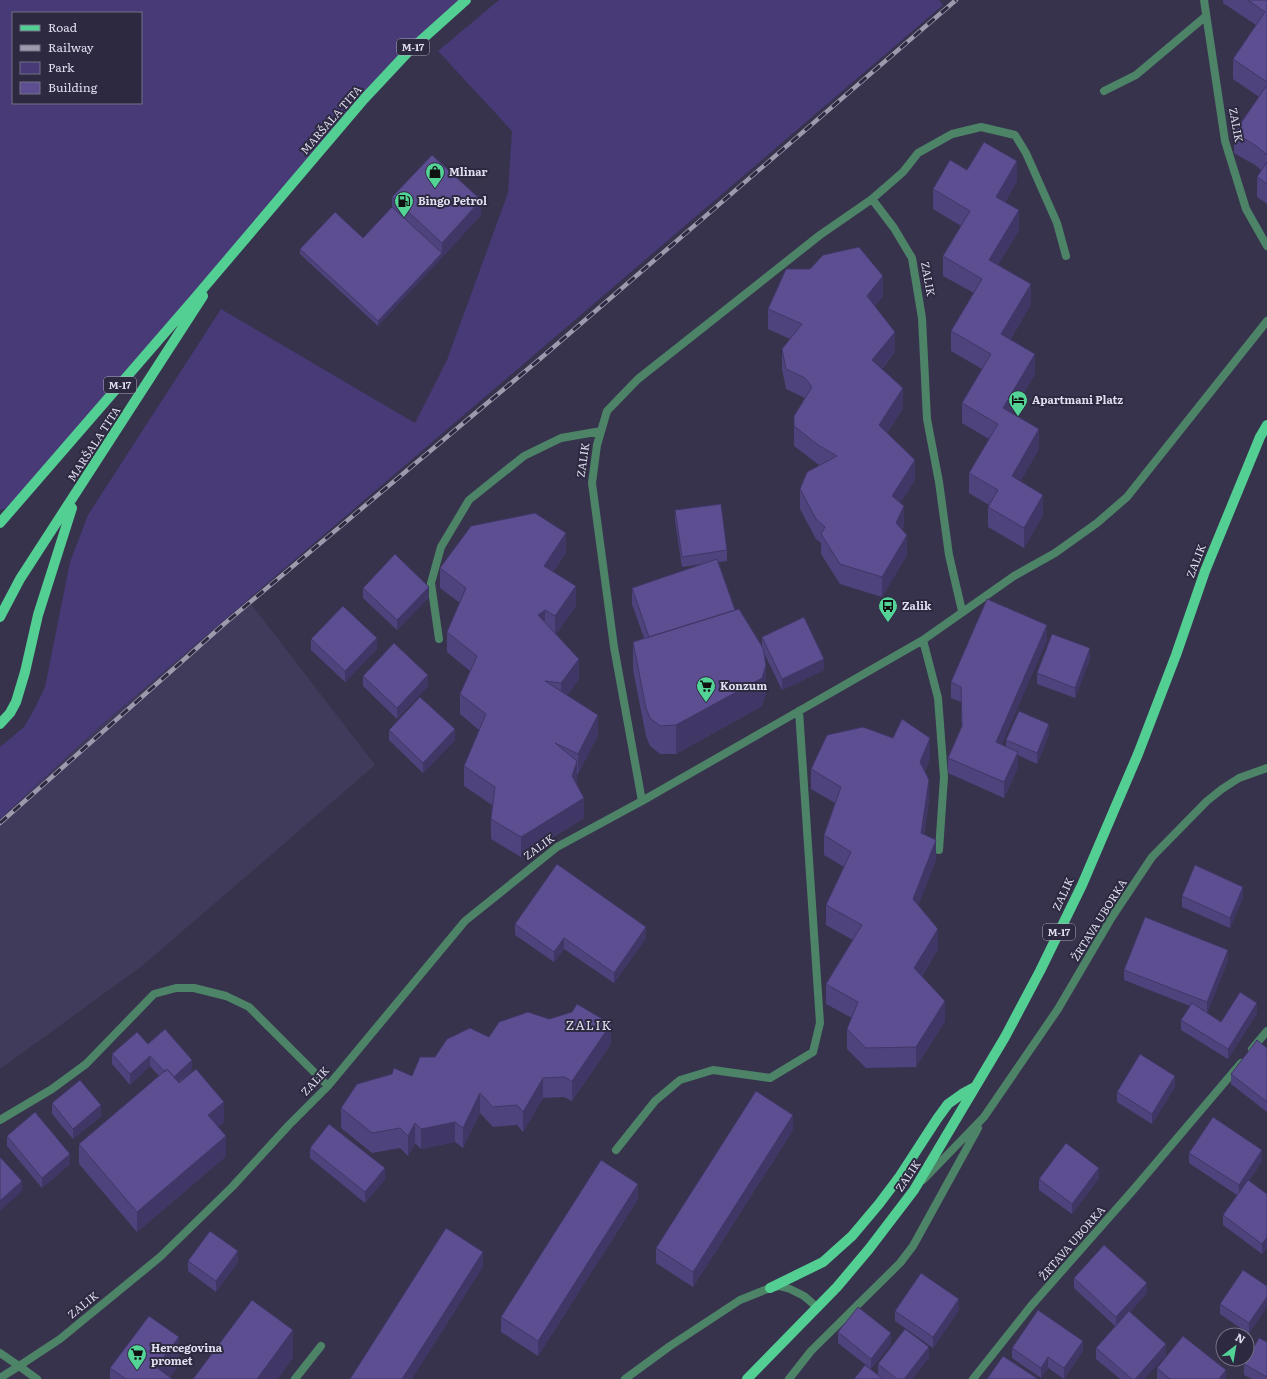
<svg xmlns="http://www.w3.org/2000/svg" width="1267" height="1379" font-family="Literata,serif">
<style>
.built{fill:#413b5b}
.green{fill:#473a77;fill-rule:evenodd}
.lines{fill:none;stroke-linecap:round;stroke-linejoin:round}
.minor{stroke:#4d8467;stroke-width:8}
.tertiary{stroke:#4d8467;stroke-width:8}
.primary{stroke:#54cf94;stroke-width:10}
.rail-casing{stroke:#9d9aae;stroke-width:4.5}
.rail{stroke:#2d2941;stroke-width:3;stroke-dasharray:9;stroke-linecap:butt}
.wall{fill:#4f437d}
.shaded-wall{fill:#403766}
.building{fill:#5c4e91;stroke:#403766}
.labels{text-anchor:middle;stroke-width:4;stroke-linejoin:round;paint-order:stroke}
.shield{fill:#2d2941;stroke:#aaa8ba;stroke-width:1}
.shield-label{font-size:10px;font-weight:bold;fill:#dfdeee}
.street-label{font-size:11px;fill:#dfdeee;stroke:#2d2941}
.poi-label{font-size:11px;font-weight:bold;fill:#dfdeee;stroke:#2d2941;text-anchor:start}
.quarter-label{font-size:13px;letter-spacing:1px;fill:#dfdeee;stroke:#2d2941}
</style>
<rect width="100%" height="100%" fill="#37334c"/>
<path class="built" d="M 248,600 L 375,765 L 142,966 L 0,1069 L 0,819 L 98,728 Z"/>
<path class="green" d="M 0,0 L 466,0 L 408,52 L 15,506 L 0,510 ZM 13,13 L 141,13 L 141,103 L 13,103 Z
M 499,0 L 939,0 L 943,5 L 98,728 L 0,819 L 0,747 L 24,727 L 35,708 L 45,687 L 70,562 L 88,515 L 221,309 L 415,423 L 447,360 L 508,193 L 512,131 L 438,51 Z"/>
<g class="lines">
<path class="minor" d="M 1204,0 L 1225,141 L 1246,209 L 1267,246
M 1104,91 L 1136,75 L 1206,16
M 872,199 L 903,172 L 918,153 L 952,134 L 981,127 L 1015,135 L 1026,153 L 1057,223 L 1066,256
M 439,639 L 431,583 L 441,547 L 469,500 L 524,456 L 561,438 L 601,431
M 923,640 L 938,698 L 944,777 L 939,850
M 642,801 L 614,647 L 592,483 L 597,445 L 607,411 L 638,379 L 820,235 L 872,199 L 894,228 L 912,258 L 922,318 L 927,419 L 939,482 L 949,555 L 962,611
M 1252,1049 L 1267,1031
M 0,1120 L 52,1089 L 86,1064 L 154,994 L 176,988 L 194,988 L 226,996 L 249,1007 L 328,1086
M 616,1150 L 655,1101 L 680,1080 L 713,1070 L 770,1078 L 813,1052 L 820,1023 L 799,711
M 923,1180 L 984,1117 L 1058,1009 L 1112,917 L 1152,857 L 1207,801 L 1222,789 L 1239,778 L 1267,768
M 0,1353 L 19,1366 L 60,1339 L 160,1257 L 232,1187 L 289,1125 L 328,1086 L 465,921 L 557,847 L 642,801 L 923,640 L 1014,576 L 1055,553 L 1097,523 L 1127,497 L 1267,321
M 295,1379 L 321,1346
M 789,1379 L 811,1351 L 900,1263 L 913,1246 L 978,1128
M 973,1379 L 1031,1306 L 1134,1189 L 1241,1063"/>
<path class="tertiary" d="M 0,1378 L 19,1366 L 37,1379
M 625,1379 L 670,1346 L 740,1300 L 770,1288 L 779,1286 L 790,1289 L 804,1296 L 818,1308"/>
<path class="primary" d="M 0,523 L 195,298 L 364,99 L 408,52 L 466,0
M 0,617 L 20,579 L 203,296
M 0,724 L 10,713 L 16,702 L 25,672 L 38,615 L 72,508
M 770,1288 L 823,1262 L 852,1236 L 879,1204 L 900,1176 L 937,1119 L 948,1104 L 962,1094 L 975,1087
M 747,1379 L 837,1287 L 869,1249 L 914,1190 L 1005,1037 L 1040,971 L 1082,885 L 1138,754 L 1176,655 L 1205,571 L 1260,437 L 1267,425"/>
<g class="rail-casing">
<path id="rail" d="M 0,823 L 224,624 L 541,358 L 956,0"/>
</g>
<use href="#rail" class="rail"/>
</g>
<path class="wall" d="M 1223,0 L 1267,0 L 1267,204 L 1257,197 L 1257,177 L 1261,170 L 1255,165 L 1234,153 L 1234,133 L 1259,97 L 1233,79 L 1233,59 L 1256,25 L 1223,3 Z
M 967,170 L 1017,181 L 1005,202 L 1019,230 L 998,265 L 1031,304 L 1010,340 L 1035,374 L 1012,413 L 1039,449 L 1020,481 L 1043,515 L 1024,548 L 988,527 L 988,507 L 989,505 L 969,493 L 969,473 L 989,439 L 962,423 L 962,403 L 982,369 L 951,351 L 951,331 L 974,293 L 943,276 L 943,256 L 961,226 L 933,209 L 933,189 Z
M 392,197 L 481,215 L 378,326 L 300,254 L 300,249 L 363,238 L 392,207 Z
M 883,296 L 875,306 L 895,352 L 882,369 L 903,408 L 887,433 L 915,480 L 900,503 L 904,526 L 902,530 L 907,555 L 882,597 L 840,584 L 821,554 L 821,543 L 816,539 L 800,509 L 800,489 L 819,465 L 794,446 L 794,416 L 805,398 L 786,389 L 782,369 L 782,349 L 790,339 L 768,329 L 768,309 Z
M 675,510 L 727,550 L 727,561 L 718,562 L 735,610 L 762,646 L 762,637 L 824,670 L 782,690 L 763,651 L 766,693 L 762,706 L 676,754 L 660,754 L 650,746 L 646,736 L 633,670 L 633,642 L 644,638 L 632,604 L 632,588 L 703,564 L 682,567 L 675,521 Z
M 566,553 L 553,572 L 576,606 L 556,634 L 579,679 L 567,695 L 598,735 L 578,774 L 577,774 L 577,781 L 576,784 L 584,818 L 521,857 L 491,839 L 491,819 L 492,805 L 464,786 L 464,766 L 479,730 L 460,714 L 460,694 L 470,671 L 447,652 L 447,632 L 460,603 L 440,588 L 440,568 Z
M 363,588 L 429,597 L 397,630 L 363,598 Z
M 311,639 L 377,649 L 345,682 L 311,650 Z
M 1047,640 L 1001,745 L 1006,747 L 1006,740 L 1049,734 L 1037,764 L 1018,755 L 1018,767 L 1004,798 L 948,773 L 948,758 L 962,727 L 961,702 L 951,698 L 951,682 Z
M 1090,659 L 1075,698 L 1037,684 L 1037,673 Z
M 363,676 L 428,686 L 397,719 L 363,686 Z
M 389,730 L 455,740 L 423,773 L 389,740 Z
M 930,758 L 925,771 L 929,800 L 924,835 L 936,860 L 918,905 L 938,949 L 922,976 L 945,1021 L 916,1067 L 866,1068 L 847,1049 L 847,1029 L 852,1018 L 826,1004 L 826,984 L 853,940 L 826,925 L 826,905 L 844,867 L 824,855 L 824,835 L 835,803 L 811,789 L 811,769 Z
M 1182,896 L 1243,897 L 1230,928 L 1182,907 Z
M 515,924 L 646,938 L 614,983 L 564,949 L 554,962 L 515,935 Z
M 1228,961 L 1207,1013 L 1221,1022 L 1257,1013 L 1228,1059 L 1181,1030 L 1181,1020 L 1190,1006 L 1124,980 L 1124,970 Z
M 489,1037 L 611,1044 L 572,1101 L 564,1097 L 543,1098 L 523,1132 L 517,1125 L 493,1127 L 480,1113 L 463,1148 L 455,1142 L 421,1149 L 415,1143 L 408,1156 L 400,1148 L 372,1153 L 341,1128 L 341,1108 L 412,1076 L 435,1057 Z
M 148,1044 L 192,1070 L 179,1083 L 224,1122 L 218,1127 L 226,1156 L 137,1232 L 79,1164 L 79,1144 L 159,1076 L 150,1066 L 130,1085 L 112,1064 L 112,1054 Z
M 1267,1048 L 1267,1112 L 1231,1084 L 1231,1074 Z
M 1175,1087 L 1152,1124 L 1117,1102 L 1117,1092 Z
M 52,1103 L 101,1116 L 73,1139 L 52,1114 Z
M 793,1130 L 693,1287 L 656,1263 L 656,1248 Z
M 7,1136 L 70,1164 L 42,1188 L 7,1146 Z
M 310,1148 L 385,1179 L 365,1203 L 310,1158 Z
M 1189,1153 L 1262,1161 L 1249,1181 L 1267,1194 L 1267,1248 L 1262,1254 L 1223,1225 L 1223,1215 L 1237,1195 L 1189,1163 Z
M 1099,1178 L 1072,1214 L 1039,1190 L 1039,1179 Z
M 638,1199 L 538,1356 L 501,1332 L 501,1317 Z
M 188,1261 L 238,1262 L 216,1292 L 188,1271 Z
M 1074,1278 L 1147,1293 L 1130,1312 L 1166,1355 L 1144,1379 L 1120,1379 L 1096,1359 L 1096,1348 L 1115,1326 L 1074,1288 Z
M 1267,1286 L 1249,1334 L 1220,1314 L 1220,1304 Z
M 959,1310 L 933,1348 L 895,1321 L 895,1311 Z
M 838,1332 L 891,1344 L 871,1369 L 838,1343 Z
M 1267,1342 L 1267,1379 L 1252,1379 L 1244,1375 L 1244,1364 Z
M 1012,1348 L 1083,1351 L 1064,1379 L 1048,1368 L 1041,1378 L 1012,1358 Z
M 929,1358 L 912,1379 L 854,1379 L 878,1375 L 878,1364 Z
M 179,1365 L 170,1377 L 172,1379 L 110,1379 L 110,1368 Z
M 1157,1368 L 1226,1379 L 1157,1379 Z"/>
<path class="shaded-wall" d="M 1017,161 L 1017,181 L 996,217 L 996,197 Z
M 481,200 L 481,215 L 442,258 L 442,243 Z
M 1019,210 L 1019,230 L 989,280 L 989,260 Z
M 442,253 L 442,258 L 378,326 L 378,321 Z
M 883,276 L 883,296 L 867,316 L 867,296 Z
M 1031,284 L 1031,304 L 1001,354 L 1001,334 Z
M 895,332 L 895,352 L 872,380 L 872,360 Z
M 1035,354 L 1035,374 L 1003,428 L 1003,408 Z
M 903,388 L 903,408 L 879,445 L 879,425 Z
M 1039,429 L 1039,449 L 1012,496 L 1012,476 Z
M 915,460 L 915,480 L 892,516 L 892,496 Z
M 1043,495 L 1043,515 L 1024,548 L 1024,528 Z
M 904,506 L 904,526 L 896,543 L 896,523 Z
M 566,533 L 566,553 L 544,586 L 544,566 Z
M 907,535 L 907,555 L 882,597 L 882,577 Z
M 576,586 L 576,606 L 555,636 L 555,616 Z
M 429,587 L 429,597 L 397,630 L 397,620 Z
M 545,610 L 545,630 L 538,615 Z
M 1047,625 L 1047,640 L 996,758 L 996,742 Z
M 377,638 L 377,649 L 345,682 L 345,671 Z
M 1090,648 L 1090,659 L 1075,698 L 1075,688 Z
M 579,659 L 579,679 L 561,703 L 561,683 Z
M 824,659 L 824,670 L 782,690 L 782,679 Z
M 766,665 L 766,693 L 762,706 L 676,754 L 676,725 Z
M 428,675 L 428,686 L 397,719 L 397,708 Z
M 598,715 L 598,735 L 578,774 L 578,754 Z
M 1049,724 L 1049,734 L 1037,764 L 1037,753 Z
M 455,729 L 455,740 L 423,773 L 423,763 Z
M 930,738 L 930,758 L 920,782 L 920,762 Z
M 1018,752 L 1018,767 L 1004,798 L 1004,782 Z
M 577,761 L 577,781 L 572,796 L 572,776 Z
M 929,780 L 929,800 L 921,853 L 921,833 Z
M 584,798 L 584,818 L 521,857 L 521,837 Z
M 936,840 L 936,860 L 913,919 L 913,899 Z
M 1243,887 L 1243,897 L 1230,928 L 1230,918 Z
M 646,927 L 646,938 L 614,983 L 614,973 Z
M 938,929 L 938,949 L 914,988 L 914,968 Z
M 564,938 L 564,949 L 554,962 L 554,952 Z
M 1228,950 L 1228,961 L 1207,1013 L 1207,1002 Z
M 945,1001 L 945,1021 L 916,1067 L 916,1047 Z
M 1257,1003 L 1257,1013 L 1228,1059 L 1228,1049 Z
M 611,1024 L 611,1044 L 572,1101 L 572,1081 Z
M 150,1056 L 150,1066 L 130,1085 L 130,1074 Z
M 192,1060 L 192,1070 L 171,1089 L 171,1079 Z
M 1175,1076 L 1175,1087 L 1152,1124 L 1152,1114 Z
M 543,1078 L 543,1098 L 523,1132 L 523,1112 Z
M 480,1093 L 480,1113 L 463,1148 L 463,1128 Z
M 224,1102 L 224,1122 L 208,1135 L 208,1115 Z
M 101,1105 L 101,1116 L 73,1139 L 73,1129 Z
M 793,1115 L 793,1130 L 693,1287 L 693,1272 Z
M 455,1122 L 455,1142 L 421,1149 L 421,1129 Z
M 415,1123 L 415,1143 L 408,1156 L 408,1136 Z
M 226,1136 L 226,1156 L 137,1232 L 137,1212 Z
M 1262,1150 L 1262,1161 L 1239,1196 L 1239,1185 Z
M 70,1154 L 70,1164 L 42,1188 L 42,1178 Z
M 385,1168 L 385,1179 L 365,1203 L 365,1192 Z
M 1099,1168 L 1099,1178 L 1072,1214 L 1072,1204 Z
M 22,1181 L 22,1191 L 0,1211 L 0,1201 Z
M 638,1184 L 638,1199 L 538,1356 L 538,1341 Z
M 1267,1237 L 1267,1248 L 1262,1254 L 1262,1244 Z
M 238,1251 L 238,1262 L 216,1292 L 216,1281 Z
M 483,1252 L 483,1267 L 412,1379 L 402,1379 Z
M 1147,1283 L 1147,1293 L 1116,1327 L 1116,1317 Z
M 1267,1297 L 1267,1307 L 1249,1334 L 1249,1323 Z
M 959,1299 L 959,1310 L 933,1348 L 933,1337 Z
M 293,1330 L 293,1358 L 278,1379 L 257,1379 Z
M 891,1333 L 891,1344 L 871,1369 L 871,1359 Z
M 179,1337 L 179,1365 L 169,1379 L 156,1367 Z
M 1083,1341 L 1083,1351 L 1064,1379 L 1064,1368 Z
M 1166,1344 L 1166,1355 L 1144,1379 L 1135,1379 Z
M 929,1347 L 929,1358 L 912,1379 L 904,1379 Z
M 1048,1357 L 1048,1368 L 1041,1378 L 1041,1368 Z
M 1226,1370 L 1226,1379 L 1219,1379 Z"/>
<path class="building" d="M 1248,0 L 1267,0 L 1267,82 L 1233,59 L 1265,12 Z
M 1267,85 L 1267,155 L 1255,145 L 1234,133 Z
M 984,142 L 1017,161 L 996,197 L 1019,210 L 989,260 L 1031,284 L 1001,334 L 1035,354 L 1003,408 L 1039,429 L 1012,476 L 1043,495 L 1024,528 L 988,507 L 998,490 L 969,473 L 998,424 L 962,403 L 991,354 L 951,331 L 982,279 L 943,256 L 970,211 L 933,189 L 950,160 L 967,170 Z
M 432,155 L 481,200 L 442,243 L 392,197 Z
M 1267,162 L 1267,184 L 1257,177 Z
M 392,207 L 442,253 L 378,321 L 300,249 L 335,212 L 363,238 Z
M 859,247 L 883,276 L 867,296 L 895,332 L 872,360 L 903,388 L 879,425 L 915,460 L 892,496 L 904,506 L 896,523 L 907,535 L 882,577 L 840,564 L 821,534 L 825,527 L 816,519 L 800,489 L 807,472 L 837,456 L 818,445 L 794,426 L 794,416 L 812,387 L 805,378 L 786,369 L 782,349 L 802,324 L 768,309 L 786,269 L 810,269 L 823,255 Z
M 721,504 L 727,550 L 682,557 L 675,510 Z
M 535,513 L 566,533 L 544,566 L 576,586 L 555,616 L 545,610 L 538,615 L 579,659 L 561,683 L 545,681 L 598,715 L 578,754 L 555,743 L 577,761 L 572,776 L 584,798 L 521,837 L 491,819 L 495,787 L 464,766 L 486,714 L 460,694 L 477,656 L 447,632 L 466,588 L 440,568 L 471,526 Z
M 395,554 L 429,587 L 397,620 L 363,588 Z
M 717,559 L 735,610 L 649,637 L 632,588 Z
M 987,599 L 1047,625 L 996,742 L 1018,752 L 1004,782 L 948,758 L 962,726 L 961,687 L 951,682 Z
M 343,606 L 377,638 L 345,671 L 311,639 Z
M 739,609 L 763,648 L 766,665 L 762,678 L 676,725 L 660,726 L 650,718 L 646,708 L 633,642 Z
M 804,617 L 824,659 L 782,679 L 762,637 Z
M 1052,634 L 1090,648 L 1075,688 L 1037,673 Z
M 394,643 L 428,675 L 397,708 L 363,676 Z
M 420,697 L 455,729 L 423,763 L 389,730 Z
M 1019,711 L 1049,724 L 1037,753 L 1006,740 Z
M 902,719 L 930,738 L 920,762 L 929,780 L 921,833 L 936,840 L 913,899 L 938,929 L 914,968 L 945,1001 L 916,1047 L 866,1048 L 847,1029 L 858,1002 L 826,984 L 862,925 L 826,905 L 851,852 L 824,835 L 841,787 L 811,769 L 827,735 L 863,727 L 893,738 Z
M 557,864 L 646,927 L 614,973 L 564,938 L 554,952 L 515,924 Z
M 1195,865 L 1243,887 L 1230,918 L 1182,896 Z
M 1145,917 L 1228,950 L 1207,1002 L 1124,970 Z
M 1240,992 L 1257,1003 L 1228,1049 L 1181,1020 L 1192,1003 L 1221,1022 Z
M 577,1004 L 611,1024 L 572,1081 L 564,1077 L 543,1078 L 523,1112 L 517,1105 L 493,1107 L 480,1093 L 463,1128 L 455,1122 L 421,1129 L 415,1123 L 408,1136 L 400,1128 L 372,1133 L 341,1108 L 357,1084 L 392,1074 L 394,1068 L 412,1076 L 420,1057 L 435,1057 L 447,1039 L 470,1028 L 489,1037 L 499,1022 L 528,1012 L 549,1019 L 572,1012 Z
M 165,1029 L 192,1060 L 174,1077 L 167,1069 L 165,1072 L 150,1056 L 130,1074 L 112,1054 L 137,1032 L 148,1044 Z
M 1257,1040 L 1267,1048 L 1267,1102 L 1231,1074 Z
M 1140,1054 L 1175,1076 L 1152,1114 L 1117,1092 Z
M 167,1069 L 179,1083 L 196,1069 L 224,1102 L 208,1115 L 226,1136 L 137,1212 L 79,1144 Z
M 80,1080 L 101,1105 L 73,1129 L 52,1103 Z
M 756,1091 L 793,1115 L 693,1272 L 656,1248 Z
M 35,1112 L 70,1154 L 42,1178 L 7,1136 Z
M 1213,1117 L 1262,1150 L 1239,1185 L 1189,1153 Z
M 329,1124 L 385,1168 L 365,1192 L 310,1148 Z
M 1066,1143 L 1099,1168 L 1072,1204 L 1039,1179 Z
M 0,1157 L 22,1181 L 0,1201 Z
M 601,1160 L 638,1184 L 538,1341 L 501,1317 Z
M 1248,1180 L 1267,1194 L 1267,1237 L 1262,1244 L 1223,1215 Z
M 446,1228 L 483,1252 L 402,1379 L 350,1379 Z
M 210,1231 L 238,1251 L 216,1281 L 188,1261 Z
M 1104,1245 L 1147,1283 L 1116,1317 L 1074,1278 Z
M 1243,1270 L 1267,1286 L 1267,1297 L 1249,1323 L 1220,1304 Z
M 921,1273 L 959,1299 L 933,1337 L 895,1311 Z
M 252,1300 L 293,1330 L 257,1379 L 193,1379 Z
M 858,1307 L 891,1333 L 871,1359 L 838,1332 Z
M 1038,1310 L 1083,1341 L 1064,1368 L 1048,1357 L 1041,1368 L 1012,1348 Z
M 1129,1311 L 1166,1344 L 1135,1379 L 1132,1379 L 1096,1348 Z
M 149,1316 L 179,1337 L 156,1367 L 172,1379 L 126,1379 L 110,1368 Z
M 905,1329 L 929,1347 L 904,1379 L 897,1379 L 878,1364 Z
M 1183,1336 L 1226,1370 L 1219,1379 L 1170,1379 L 1157,1368 Z
M 1259,1338 L 1267,1342 L 1267,1377 L 1244,1364 Z
M 1003,1356 L 1038,1379 L 987,1379 Z
M 865,1365 L 883,1379 L 854,1379 Z"/>
<defs>
<g id="shop-pin" transform="scale(1)"><path d="M0 17L-7.5 6A9.5 9.5 0 1 1 7.5 6Z" fill="#53d396" stroke="#2d2941"/><path d="M-5-2.5h2.3a2.7 3.5 0 0 1 5.4 0H5L5.5 6h-11ZM-1.5-2.5h3a1.5 2.3 0 0 0-3 0Z" fill="#111"/></g>
<g id="fuel-pin" transform="scale(1)"><path d="M0 17L-7.5 6A9.5 9.5 0 1 1 7.5 6Z" fill="#53d396" stroke="#2d2941"/><path d="M-5.5-6h7V0h2V4h1.3V-2.5L3-4.5l.8-.8L6-3V5H2.5V1h-1V6h-7ZM-4.2-4.7v3.2H.2V-4.7Z" fill="#111"/></g>
<g id="hotel-pin" transform="scale(1)"><path d="M0 17L-7.5 6A9.5 9.5 0 1 1 7.5 6Z" fill="#53d396" stroke="#2d2941"/><path d="M-6-4.5h1.5V1H6V5H4.5V3h-9V5H-6ZM-4 0a1.8 1.8 0 1 1 3.6 0ZM.5 0V-2.5h3Q6-2.5 6 0Z" fill="#111"/></g>
<g id="bus-pin" transform="scale(1)"><path d="M0 17L-7.5 6A9.5 9.5 0 1 1 7.5 6Z" fill="#53d396" stroke="#2d2941"/><path d="M-5-6H5V4H4V6H2V4H-2V6H-4V4H-5ZM-3.5-4V0h7V-4ZM-3.5 1.2v1.5H-2V1.2ZM2 1.2v1.5H3.5V1.2Z" fill="#111"/></g>
<g id="supermarket-pin" transform="scale(1)"><path d="M0 17L-7.5 6A9.5 9.5 0 1 1 7.5 6Z" fill="#53d396" stroke="#2d2941"/><path d="M-6-5.5h2.5l.6 2H6L4.5 2H-2.5L-4.4-4H-6ZM-1.5 3.2a1.3 1.3 0 1 0 .1 0ZM3 3.2a1.3 1.3 0 1 0 .1 0Z" fill="#111"/></g>
</defs>
<g fill-rule="evenodd">
<use href="#shop-pin" x="435" y="172"/>
<use href="#fuel-pin" x="404" y="201"/>
<use href="#hotel-pin" x="1018" y="400"/>
<use href="#bus-pin" x="888" y="606"/>
<use href="#supermarket-pin" x="706" y="686"/>
<use href="#supermarket-pin" x="137" y="1354"/>
</g>
<g class="labels">
<g class="shield">
<rect x="397" y="39" width="32" height="16" rx="3"/>
<rect x="104" y="377" width="32" height="16" rx="3"/>
<rect x="1043" y="924" width="32" height="16" rx="3"/>
</g>
<g class="shield-label">
<text x="413" y="51">M-17</text>
<text x="120" y="389">M-17</text>
<text x="1059" y="936">M-17</text>
</g>
<g class="street-label">
<text transform="translate(331 120) rotate(-49)" y="4">MARŠALA TITA</text>
<text transform="translate(1236 125) rotate(80)" y="4">ZALIK</text>
<text transform="translate(928 279) rotate(80)" y="4">ZALIK</text>
<text transform="translate(94 444) rotate(-57)" y="4">MARŠALA TITA</text>
<text transform="translate(583 460) rotate(-82)" y="4">ZALIK</text>
<text transform="translate(1196 561) rotate(-69)" y="4">ZALIK</text>
<text transform="translate(539 847) rotate(-36)" y="4">ZALIK</text>
<text transform="translate(1063 894) rotate(-65)" y="4">ZALIK</text>
<text transform="translate(1099 920) rotate(-58)" y="4">ŽRTAVA UBORKA</text>
<text transform="translate(315 1081) rotate(-47)" y="4">ZALIK</text>
<text transform="translate(908 1176) rotate(-56)" y="4">ZALIK</text>
<text transform="translate(1072 1243) rotate(-49)" y="4">ŽRTAVA UBORKA</text>
<text transform="translate(83 1305) rotate(-39)" y="4">ZALIK</text>
</g>
<g class="poi-label">
<text x="449" y="176">Mlinar</text>
<text x="418" y="205">Bingo Petrol</text>
<text x="1032" y="404">Apartmani Platz</text>
<text x="902" y="610">Zalik</text>
<text x="720" y="690">Konzum</text>
<text x="151" y="1352">Hercegovina<tspan x="151" dy="13">promet</tspan></text>
</g>
<g class="quarter-label">
<text x="589" y="1030">ZALIK</text>
</g>
</g>
<rect x="12" y="12" width="130" height="92" fill="#2d2941" stroke="#747186"/>
<rect x="20" y="25" width="20" height="6" fill="#54cf94" stroke="#747186"/>
<text x="48" y="32" font-size="12" fill="#dfdeee">Road</text>
<rect x="20" y="45" width="20" height="6" fill="#9d9aae" stroke="#747186"/>
<text x="48" y="52" font-size="12" fill="#dfdeee">Railway</text>
<rect x="20" y="62" width="20" height="12" fill="#473a77" stroke="#747186"/>
<text x="48" y="72" font-size="12" fill="#dfdeee">Park</text>
<rect x="20" y="82" width="20" height="12" fill="#5c4e91" stroke="#747186"/>
<text x="48" y="92" font-size="12" fill="#dfdeee">Building</text>
<g transform="translate(1235 1347) rotate(31)"><circle r="19" fill="#2d2941" stroke="#747186"/>
<path d="M0-3L7 15L0 10L-7 15Z" fill="#53d396"/>
<text y="-6" font-size="11" font-weight="bold" text-anchor="middle" fill="#dfdeee">N</text>
</g>
</svg>
